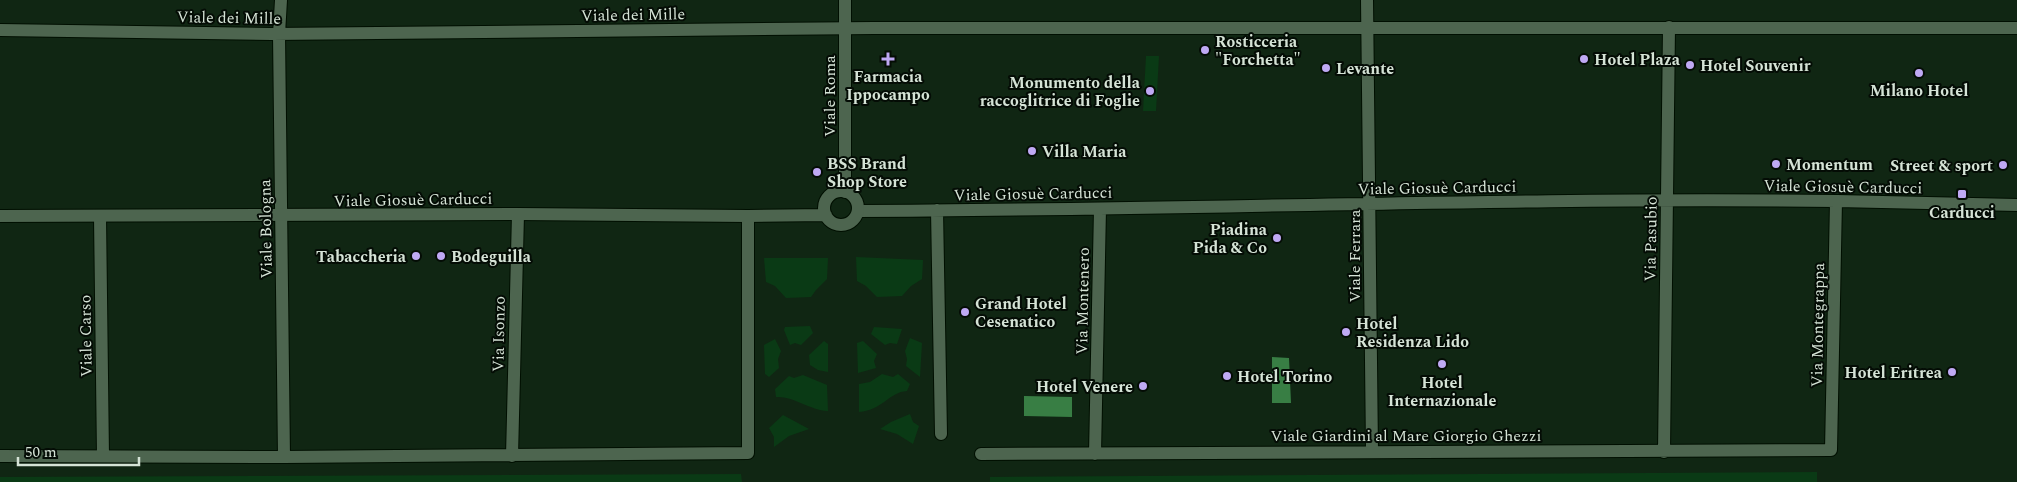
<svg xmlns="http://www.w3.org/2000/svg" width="2017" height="482" font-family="Spectral,serif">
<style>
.green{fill:#0a3a15}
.water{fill:#387e44}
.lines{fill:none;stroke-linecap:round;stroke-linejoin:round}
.street-casing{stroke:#000f01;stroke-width:14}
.secondary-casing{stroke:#000f01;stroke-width:14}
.street{stroke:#4d654f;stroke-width:12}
.secondary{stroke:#4d654f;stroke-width:12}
.poi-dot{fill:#bfa9f4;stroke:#040c05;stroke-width:2}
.labels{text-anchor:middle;stroke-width:4;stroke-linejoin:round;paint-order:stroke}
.street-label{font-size:16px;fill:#d5e3d6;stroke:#040c05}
.poi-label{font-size:16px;font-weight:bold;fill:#d5e3d6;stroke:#040c05;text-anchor:start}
</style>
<rect width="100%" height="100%" fill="#102613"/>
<path class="green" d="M 1146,56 L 1159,56 L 1156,111 L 1143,111 Z
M 856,257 L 923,260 L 922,279 L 911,286 L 902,296 L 877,297 L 866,286 L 857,281 Z
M 764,258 L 828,258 L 827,279 L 816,290 L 811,297 L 786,298 L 775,286 L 766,282 Z
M 810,326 L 813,333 L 801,345 L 795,343 L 790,345 L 784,330 L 785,327 Z
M 874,327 L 902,329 L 897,344 L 890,343 L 885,345 L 871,334 Z
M 910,338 L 922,343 L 920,377 L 906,366 L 907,359 L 905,351 Z
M 775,339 L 781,351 L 778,359 L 779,368 L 769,377 L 765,374 L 764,345 Z
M 824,341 L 828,344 L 828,372 L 818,370 L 810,365 L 809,355 Z
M 863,341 L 877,354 L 874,361 L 876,368 L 858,373 L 857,343 Z
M 882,374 L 893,377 L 898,374 L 910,384 L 907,391 C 889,392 883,410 859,412 L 859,384 L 870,382 Z
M 803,375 L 827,385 L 828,411 C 809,410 794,396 776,397 L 775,389 L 789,376 L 794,378 Z
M 910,414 L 913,422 L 919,426 L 913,444 L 897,434 L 880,429 L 891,422 Z
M 783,415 L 809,429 L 789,436 L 774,447 L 774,437 L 769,428 Z
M 1817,472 L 1817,482 L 990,482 L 990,477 Z
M 741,474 L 742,482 L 0,482 L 0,477 Z"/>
<path class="water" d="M 1272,357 L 1289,358 L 1291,403 L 1272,403 Z
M 1024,396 L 1072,397 L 1072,417 L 1024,416 Z"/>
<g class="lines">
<g class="street-casing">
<path id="street" d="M 281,0 L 279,34 L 284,457
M 1367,0 L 1372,451
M 0,30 L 272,34 L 874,28 L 2017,28
M 937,210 L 941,434
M 858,211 C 1184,210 1510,197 1837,201 C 1897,202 1957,204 2017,205
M 100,216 L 103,456
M 1664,452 L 1669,27
M 981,454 L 1831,450 L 1836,201
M 1095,454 L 1100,209
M 0,456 L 284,457 L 748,453 L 748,216
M 512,456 L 518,214"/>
</g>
<g class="secondary-casing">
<path id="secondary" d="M 845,0 L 845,192
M824 208a17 17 0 1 1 34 0a17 17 0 1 1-34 0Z
M 0,216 L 518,214 L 748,216 L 826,215"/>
</g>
<use href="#street" class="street"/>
<use href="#secondary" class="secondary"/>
</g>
<g class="poi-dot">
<circle cx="1205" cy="50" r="5"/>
<path d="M885.5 51.5h5v5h5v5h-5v5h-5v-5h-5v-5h5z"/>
<circle cx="1584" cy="59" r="5"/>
<circle cx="1690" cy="65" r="5"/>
<circle cx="1326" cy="68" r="5"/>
<circle cx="1919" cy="73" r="5"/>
<circle cx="1150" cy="91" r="5"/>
<circle cx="1032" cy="151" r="5"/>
<circle cx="1776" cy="164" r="5"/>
<circle cx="2003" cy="165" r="5"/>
<circle cx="817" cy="172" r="5"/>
<rect x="1957" y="189" width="10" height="10" rx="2.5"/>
<circle cx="1277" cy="238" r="5"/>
<circle cx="416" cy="256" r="5"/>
<circle cx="441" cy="256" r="5"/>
<circle cx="965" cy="312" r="5"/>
<circle cx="1346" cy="332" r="5"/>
<circle cx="1442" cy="364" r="5"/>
<circle cx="1952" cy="372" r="5"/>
<circle cx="1227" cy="376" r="5"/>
<circle cx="1143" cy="386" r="5"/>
</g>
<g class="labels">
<g class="street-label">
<text transform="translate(633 14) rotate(-1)" y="6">Viale dei Mille</text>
<text transform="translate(229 17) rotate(1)" y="6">Viale dei Mille</text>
<text transform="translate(829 96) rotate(-90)" y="6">Viale Roma</text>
<text transform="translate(1843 186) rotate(1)" y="6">Viale Giosuè Carducci</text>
<text transform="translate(1437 187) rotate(-1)" y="6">Viale Giosuè Carducci</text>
<text transform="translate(1033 193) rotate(-1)" y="6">Viale Giosuè Carducci</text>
<text transform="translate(413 199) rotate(-1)" y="6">Viale Giosuè Carducci</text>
<text transform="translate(265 229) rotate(-91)" y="6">Viale Bologna</text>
<text transform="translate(1650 239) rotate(-89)" y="6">Via Pasubio</text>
<text transform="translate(1354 256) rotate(-90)" y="6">Viale Ferrara</text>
<text transform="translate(1082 301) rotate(-89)" y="6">Via Montenero</text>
<text transform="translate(1817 325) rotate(-89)" y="6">Via Montegrappa</text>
<text transform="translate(498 334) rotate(-89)" y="6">Via Isonzo</text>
<text transform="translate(85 336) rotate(-91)" y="6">Viale Carso</text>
<text x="1406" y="441">Viale Giardini al Mare Giorgio Ghezzi</text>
</g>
<g class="poi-label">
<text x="1215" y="47">Rosticceria<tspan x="1215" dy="18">"Forchetta"</tspan></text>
<text x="1594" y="65">Hotel Plaza</text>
<text x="1700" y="71">Hotel Souvenir</text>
<text x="1336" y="74">Levante</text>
<text x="888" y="82" text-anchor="middle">Farmacia<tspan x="888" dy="18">Ippocampo</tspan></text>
<text x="1140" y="88" text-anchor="end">Monumento della<tspan x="1140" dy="18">raccoglitrice di Foglie</tspan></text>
<text x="1919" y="96" text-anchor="middle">Milano Hotel</text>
<text x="1042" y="157">Villa Maria</text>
<text x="827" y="169">BSS Brand<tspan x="827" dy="18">Shop Store</tspan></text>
<text x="1786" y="170">Momentum</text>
<text x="1993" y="171" text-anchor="end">Street &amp; sport</text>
<text x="1962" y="218" text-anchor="middle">Carducci</text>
<text x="1267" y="235" text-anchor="end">Piadina<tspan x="1267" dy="18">Pida &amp; Co</tspan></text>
<text x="406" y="262" text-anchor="end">Tabaccheria</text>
<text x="451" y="262">Bodeguilla</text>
<text x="975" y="309">Grand Hotel<tspan x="975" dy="18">Cesenatico</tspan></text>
<text x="1356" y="329">Hotel<tspan x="1356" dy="18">Residenza Lido</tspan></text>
<text x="1942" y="378" text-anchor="end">Hotel Eritrea</text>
<text x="1237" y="382">Hotel Torino</text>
<text x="1442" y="388" text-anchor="middle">Hotel<tspan x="1442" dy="18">Internazionale</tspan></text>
<text x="1133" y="392" text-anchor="end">Hotel Venere</text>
</g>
</g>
<path d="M18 457v8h121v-8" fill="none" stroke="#d5e3d6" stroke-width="2.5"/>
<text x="25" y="457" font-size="15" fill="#d5e3d6" stroke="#040c05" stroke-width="4" paint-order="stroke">50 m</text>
</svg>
